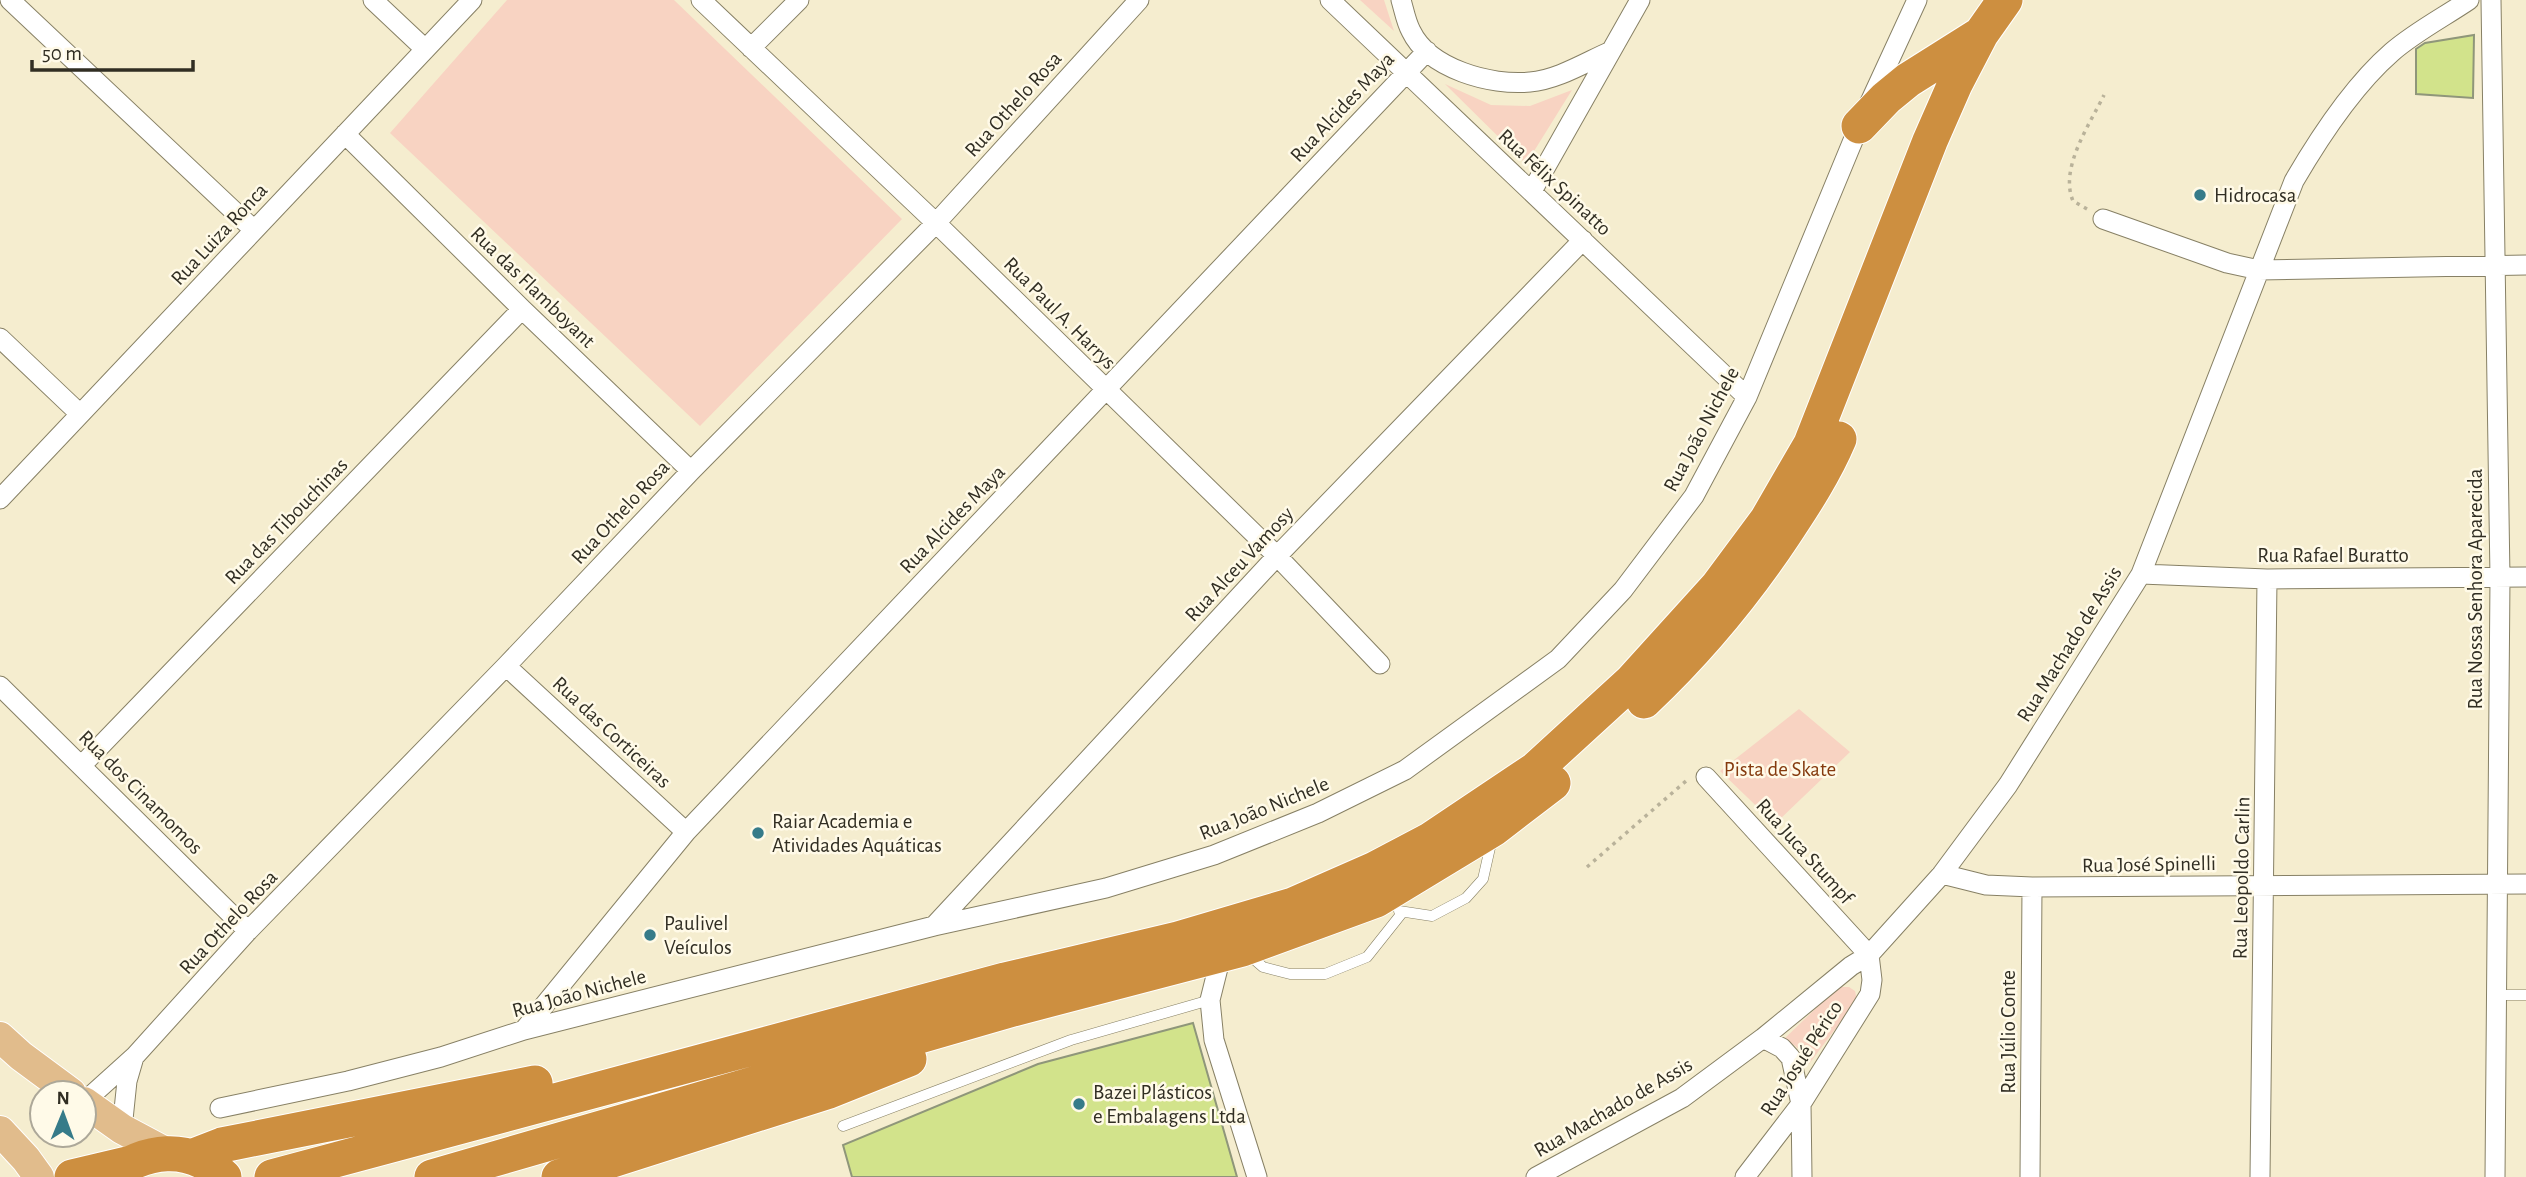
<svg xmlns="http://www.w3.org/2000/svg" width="2526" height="1177" font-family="'Alegreya Sans',sans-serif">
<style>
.green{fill:#f8d3c2}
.building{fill:#d2e38b;stroke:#8f967a;stroke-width:2}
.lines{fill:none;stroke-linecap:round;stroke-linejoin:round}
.lane-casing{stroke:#878065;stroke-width:11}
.street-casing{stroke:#878065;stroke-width:21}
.primary-casing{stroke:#fff;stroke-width:32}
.highway-casing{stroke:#fff;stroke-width:37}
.path{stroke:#b9b29a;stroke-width:3.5;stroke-dasharray:3.5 5;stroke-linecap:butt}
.lane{stroke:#fff;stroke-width:10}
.street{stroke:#fff;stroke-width:19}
.primary{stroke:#e1bc8c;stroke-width:30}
.highway{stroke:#cd8f40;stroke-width:35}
.poi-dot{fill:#367b89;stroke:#fffae8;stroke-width:2.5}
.labels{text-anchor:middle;stroke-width:5;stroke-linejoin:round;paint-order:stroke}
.street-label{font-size:21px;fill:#312e23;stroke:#fffae8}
.poi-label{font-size:21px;fill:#312e23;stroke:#fffae8;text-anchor:start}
.park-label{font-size:21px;fill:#853a0e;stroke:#fffae8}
</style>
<rect width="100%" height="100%" fill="#f5edcf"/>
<path class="green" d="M 507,0 L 674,0 L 902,219 L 700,426 L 390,133 Z
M 1360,0 L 1384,0 L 1394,31 Z
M 1445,84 L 1491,105 L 1530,106 L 1572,90 L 1526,164 Z
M 1799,709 L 1850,752 L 1775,824 L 1720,771 Z
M 1838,987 L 1849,987 L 1855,991 L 1857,1000 L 1809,1064 C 1803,1050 1796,1045 1783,1040 Z"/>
<path class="building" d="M 2474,35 L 2473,98 L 2416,94 L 2416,49 L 2425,43 Z
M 1193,1023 L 1237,1177 L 852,1177 L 843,1145 L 1038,1064 Z"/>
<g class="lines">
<g class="lane-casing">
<path id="lane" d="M 1399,911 L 1432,916 L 1466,898 L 1483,879 L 1492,839
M 1248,954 L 1263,967 L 1290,974 L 1325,974 L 1367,957 L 1402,913
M 2497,995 L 2526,995
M 843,1126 L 1071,1040 L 1210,1000"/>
</g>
<g class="street-casing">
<path id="street" d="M 10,0 L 254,230
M 373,0 L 425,49
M 701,0 L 936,223 L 1277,556 L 1380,664
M 1330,0 L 1747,397
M 1401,0 C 1404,10 1406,22 1411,31 C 1429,69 1491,86 1530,82 C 1557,80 1586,62 1611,51
M 2491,0 L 2500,578 L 2495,1177
M 751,48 L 799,0
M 345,134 L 522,309 L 691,471
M 1532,191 L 1640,0
M 2103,219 L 2227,263 L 2259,270 L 2526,265
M 0,338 L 80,414
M 0,499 L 472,0
M 2141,574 L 2267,579 L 2526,577
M 506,666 L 686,832
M 0,686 L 248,931
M 82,765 L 522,309
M 1706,777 L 1869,955
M 1942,874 L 1986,885 L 2032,887 L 2526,884
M 934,926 L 1277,556 L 1583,240
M 1221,956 L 1210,1000 L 1214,1040 L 1257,1177
M 524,1030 L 686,832 L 1427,51
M 1763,1038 L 1782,1048 L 1791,1058 L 1801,1104 L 1802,1177
M 84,1102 L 135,1056 L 248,931 L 506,666 L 691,471 L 936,223 L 1139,0
M 220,1108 L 348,1081 L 441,1057 L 524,1030 L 934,926 L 1106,888 L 1214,855 L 1318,813 L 1405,770 L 1558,659 L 1623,590 L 1694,496 L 1747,397 L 1859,126 L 1917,0
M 122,1129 L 127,1081 L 134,1057
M 1536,1177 L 1682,1098 L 1763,1038 L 1851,966 L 1869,955 L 1942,874 L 2008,785 L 2141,574 L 2294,181 C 2319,138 2354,85 2392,52 C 2415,32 2444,17 2469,0
M 1745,1177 L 1801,1104 L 1870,994 L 1872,980 L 1869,955
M 2030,1177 L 2032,887
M 2260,1177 L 2267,579"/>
</g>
<g class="primary-casing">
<path id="primary" d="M 0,1037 L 21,1056 L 71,1093
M 84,1102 L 122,1129 L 167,1153
M 0,1131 L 26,1159 L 39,1177"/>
</g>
<g class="highway-casing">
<path id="highway" d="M 1859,126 L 1886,98 L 1908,80 L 1981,34
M 1644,701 C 1698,650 1744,595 1785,533 C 1805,503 1825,472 1839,439
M 191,1157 L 222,1145 L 535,1083
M 72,1177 L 127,1164
M 109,1177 C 145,1149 189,1143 224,1177
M 272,1177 L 1005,980 L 1178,939 L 1293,905 L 1375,869 L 1430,840 L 1536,769 L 1631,682 L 1718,586 L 1767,520 L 1811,444 L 1930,141 L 1955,84 L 1981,34 L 2005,0
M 432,1177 L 1013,1009 L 1242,949 L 1376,900 L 1493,829 L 1553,783
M 559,1177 L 829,1091 L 909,1059"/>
</g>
<path class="path" d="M 2087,209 L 2073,201 C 2059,168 2090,124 2104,95
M 1587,867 L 1686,781"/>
<use href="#lane" class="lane"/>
<use href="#street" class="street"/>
<use href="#primary" class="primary"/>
<use href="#highway" class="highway"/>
</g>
<g class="poi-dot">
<circle cx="2200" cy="195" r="7"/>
<circle cx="758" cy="833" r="7"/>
<circle cx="650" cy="935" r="7"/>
<circle cx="1079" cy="1104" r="7"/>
</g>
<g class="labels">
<g class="street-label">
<text transform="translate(1013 104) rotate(-48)" y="7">Rua Othelo Rosa</text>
<text transform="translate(1342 107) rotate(-47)" y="7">Rua Alcides Maya</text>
<text transform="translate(1555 182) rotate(43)" y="7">Rua Félix Spinatto</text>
<text transform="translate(219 234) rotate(-47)" y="7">Rua Luiza Ronca</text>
<text transform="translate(533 287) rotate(44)" y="7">Rua das Flamboyant</text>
<text transform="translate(1060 313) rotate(45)" y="7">Rua Paul A. Harrys</text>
<text transform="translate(1701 429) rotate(-62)" y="7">Rua João Nichele</text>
<text transform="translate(620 512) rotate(-47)" y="7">Rua Othelo Rosa</text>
<text transform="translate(952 519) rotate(-46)" y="7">Rua Alcides Maya</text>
<text transform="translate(286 521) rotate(-46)" y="7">Rua das Tibouchinas</text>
<text x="2333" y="562">Rua Rafael Buratto</text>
<text transform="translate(1239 564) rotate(-47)" y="7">Rua Alceu Vamosy</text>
<text transform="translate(2475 589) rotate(-90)" y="7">Rua Nossa Senhora Aparecida</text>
<text transform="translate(2069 644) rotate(-58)" y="7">Rua Machado de Assis</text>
<text transform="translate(612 732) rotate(43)" y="7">Rua das Corticeiras</text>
<text transform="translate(141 792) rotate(45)" y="7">Rua dos Cinamomos</text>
<text transform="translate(1264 808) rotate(-22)" y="7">Rua João Nichele</text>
<text transform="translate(1805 851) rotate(48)" y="7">Rua Juca Stumpf</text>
<text transform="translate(2149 864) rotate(-1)" y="7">Rua José Spinelli</text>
<text transform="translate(2241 878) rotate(-89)" y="7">Rua Leopoldo Carlin</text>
<text transform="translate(228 922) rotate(-47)" y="7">Rua Othelo Rosa</text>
<text transform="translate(579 993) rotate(-15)" y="7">Rua João Nichele</text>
<text transform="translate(2008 1032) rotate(-90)" y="7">Rua Júlio Conte</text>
<text transform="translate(1801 1058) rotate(-57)" y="7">Rua Josué Périco</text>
<text transform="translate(1613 1107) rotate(-30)" y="7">Rua Machado de Assis</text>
</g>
<g class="poi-label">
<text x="2214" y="202">Hidrocasa</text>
<text x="772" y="828">Raiar Academia e<tspan x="772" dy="24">Atividades Aquáticas</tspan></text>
<text x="664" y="930">Paulivel<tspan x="664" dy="24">Veículos</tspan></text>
<text x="1093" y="1099">Bazei Plásticos<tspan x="1093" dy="24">e Embalagens Ltda</tspan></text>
</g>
<g class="park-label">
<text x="1780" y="776">Pista de Skate</text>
</g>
</g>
<g transform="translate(63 1114) rotate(1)"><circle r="33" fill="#fffae8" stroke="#ada899" stroke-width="2"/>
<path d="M0-5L12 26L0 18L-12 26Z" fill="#367b89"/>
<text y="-10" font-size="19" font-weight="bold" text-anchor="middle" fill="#312e23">N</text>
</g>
<path d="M32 60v10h161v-10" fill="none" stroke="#312e23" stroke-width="3.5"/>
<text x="42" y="60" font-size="21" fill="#312e23" stroke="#fffae8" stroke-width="5" paint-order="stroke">50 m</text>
</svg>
